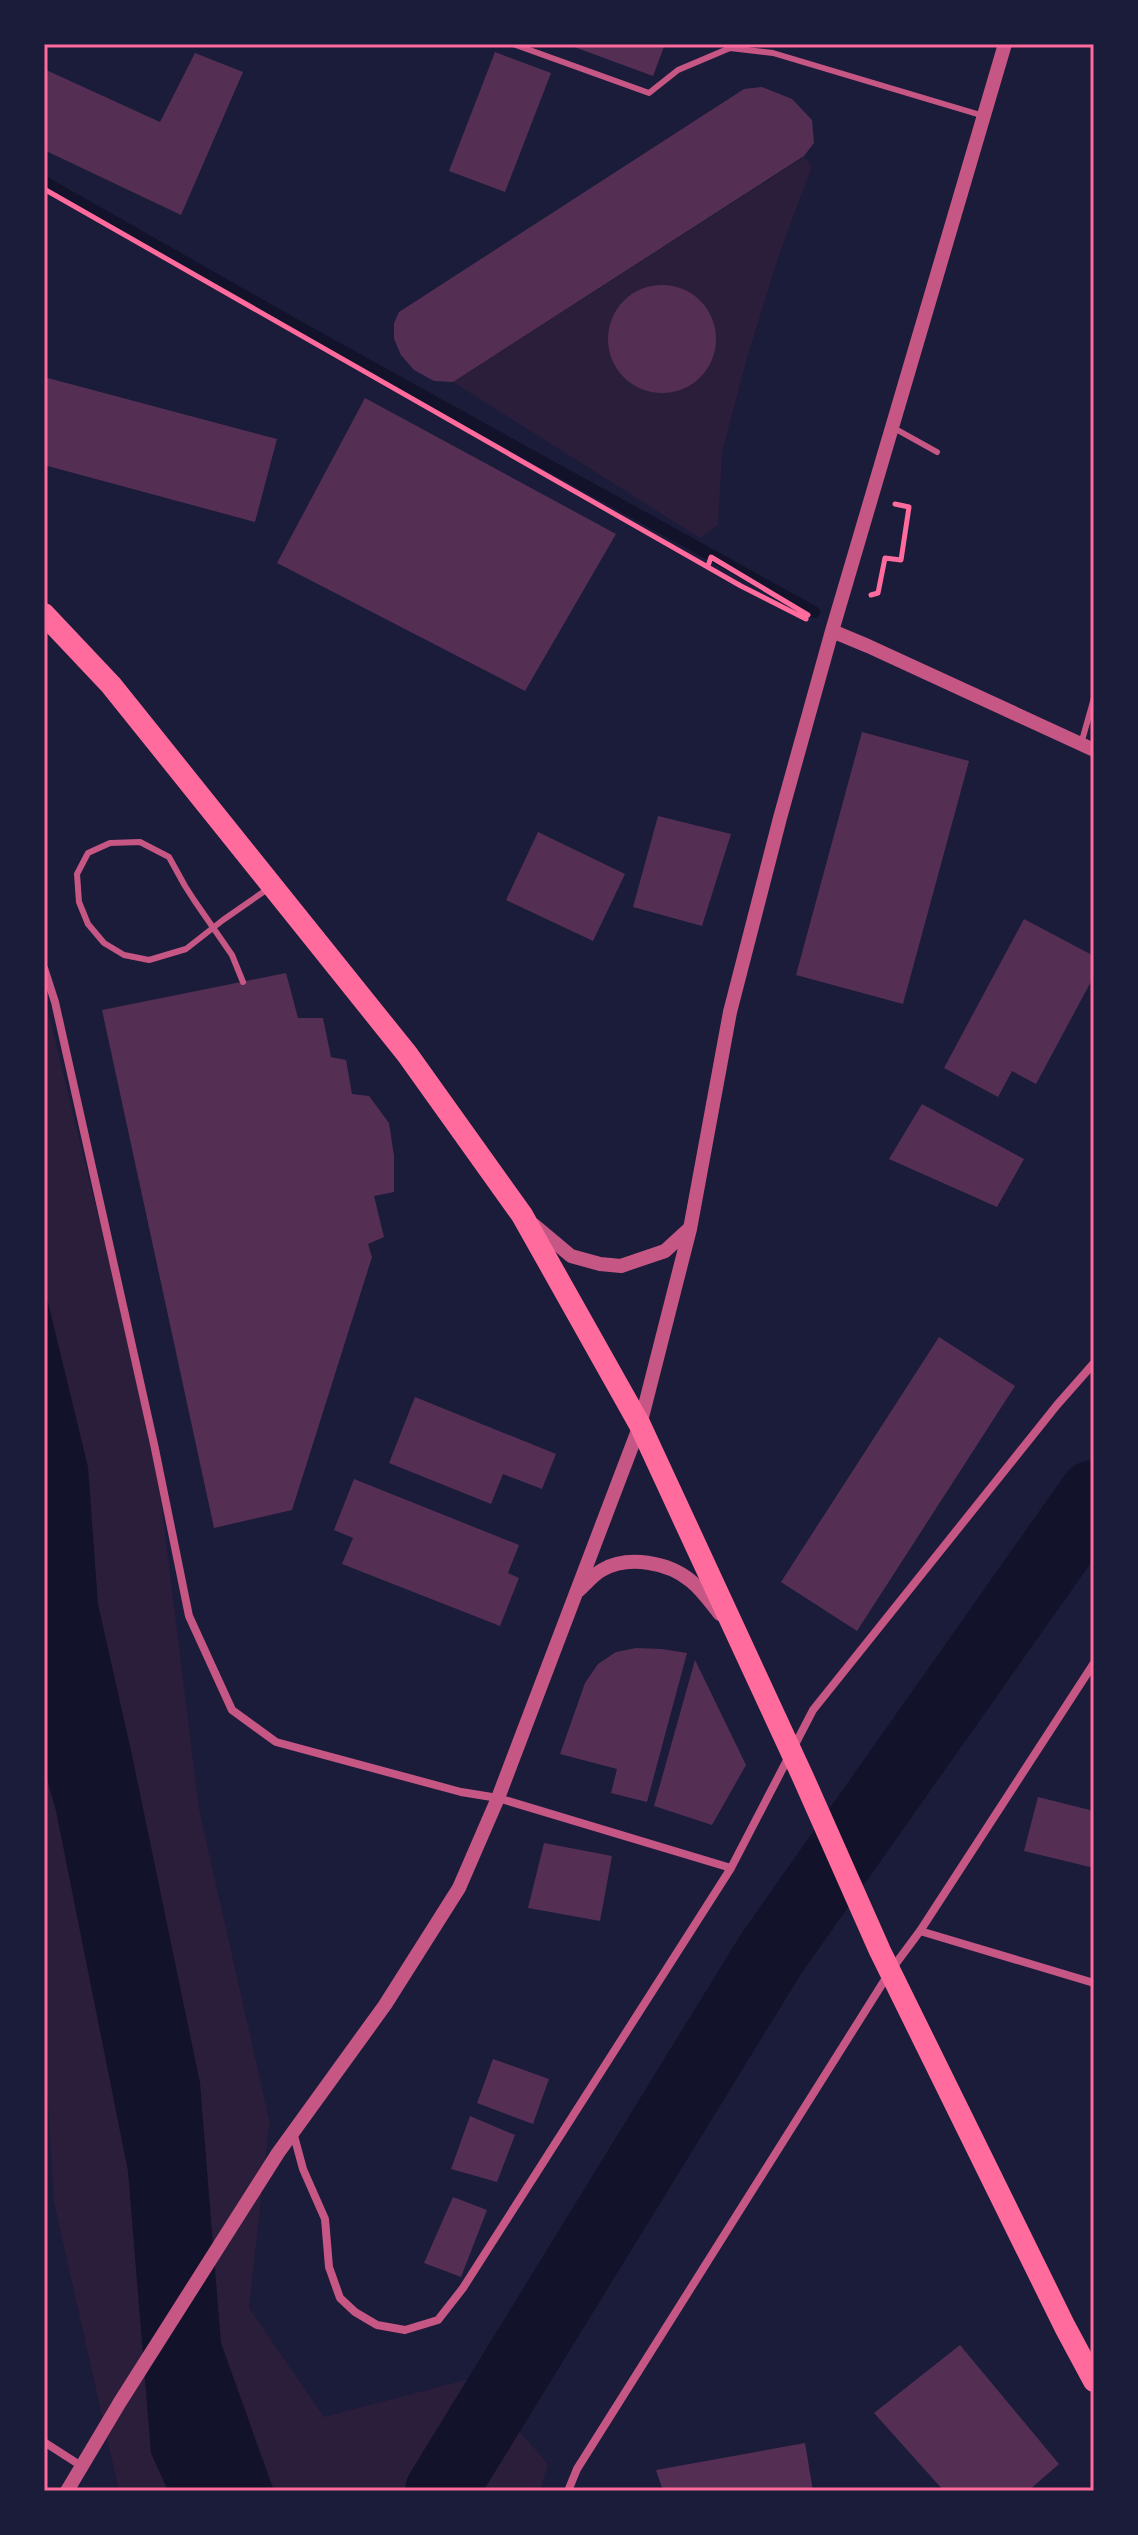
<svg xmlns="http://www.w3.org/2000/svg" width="1138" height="2535" font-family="'Golos Text',sans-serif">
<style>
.green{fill:#2a1e3b}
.water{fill:#12122b}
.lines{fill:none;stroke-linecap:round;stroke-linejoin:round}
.stream{stroke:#12122b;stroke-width:12}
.river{stroke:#12122b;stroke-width:72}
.building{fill:#542f53}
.path{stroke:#ff6b9d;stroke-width:5}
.service{stroke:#c65784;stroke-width:6}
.minor{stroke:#c65784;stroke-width:8}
.tertiary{stroke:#c65784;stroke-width:14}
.trunk{stroke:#ff6b9d;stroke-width:22}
.neatline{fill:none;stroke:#ff6b9d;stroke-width:3}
</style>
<rect width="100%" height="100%" fill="#1b1b3a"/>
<path class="green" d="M 804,157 L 812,166 L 779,255 L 747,358 L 722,453 L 718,525 L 700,538 L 453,382 Z
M 44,995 L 154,1444 L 199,1809 L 271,2128 L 269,2125 L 249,2308 L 324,2417 L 473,2378 L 548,2464 L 540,2491 L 119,2491 L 54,2202 L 44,2041 Z"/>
<path class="water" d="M 44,1286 L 88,1467 L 98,1604 L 132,1755 L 200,2083 L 221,2343 L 274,2491 L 168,2491 L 151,2453 L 128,2171 L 56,1811 L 44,1769 Z"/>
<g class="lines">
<path class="stream" d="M 44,182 L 313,335 L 814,612"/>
<path class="river" d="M 441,2491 L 771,1954 L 1094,1496"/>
</g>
<path class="building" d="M 566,44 L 665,44 L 653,76 Z
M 495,52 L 551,73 L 505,192 L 449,171 Z
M 195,53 L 243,72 L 181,215 L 44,150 L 44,69 L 160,122 Z
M 762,87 L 792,99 L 812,120 L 814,143 L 804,156 L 453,382 L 434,381 L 414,370 L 401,355 L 394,339 L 394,323 L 399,312 L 744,89 Z
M608 339a54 54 0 1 1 108 0a54 54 0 1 1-108 0Z
M 44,377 L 277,439 L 255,522 L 44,465 Z
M 365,398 L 616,534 L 525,691 L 277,563 Z
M 862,732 L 969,761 L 903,1004 L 796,975 Z
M 658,816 L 731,834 L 702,926 L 633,907 Z
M 538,832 L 625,874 L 593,941 L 506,900 Z
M 1024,919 L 1094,956 L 1094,976 L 1036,1084 L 1012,1071 L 998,1097 L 944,1068 Z
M 286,973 L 298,1018 L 323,1018 L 331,1057 L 346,1060 L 352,1094 L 369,1096 L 389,1123 L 394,1156 L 394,1192 L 374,1196 L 384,1237 L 368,1244 L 372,1257 L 292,1510 L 214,1528 L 102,1010 Z
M 922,1104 L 1024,1159 L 997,1207 L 889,1159 Z
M 939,1337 L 1015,1386 L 857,1631 L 781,1582 Z
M 415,1397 L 556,1454 L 542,1489 L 503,1474 L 491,1504 L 389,1463 Z
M 354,1479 L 519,1545 L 508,1573 L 519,1578 L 500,1626 L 342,1564 L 353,1538 L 334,1530 Z
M 636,1648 L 662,1649 L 687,1653 L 647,1802 L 611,1793 L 617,1769 L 560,1754 L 585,1683 L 598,1664 L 616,1652 Z
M 695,1660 L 746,1765 L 712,1825 L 654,1806 Z
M 1038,1797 L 1094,1811 L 1094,1868 L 1024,1851 Z
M 544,1843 L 612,1856 L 600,1921 L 528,1908 Z
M 493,2059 L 549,2079 L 533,2124 L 477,2103 Z
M 470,2116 L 515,2135 L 497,2182 L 451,2169 Z
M 453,2197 L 487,2210 L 461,2277 L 424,2263 Z
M 960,2345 L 1059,2464 L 1028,2491 L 944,2491 L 874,2413 Z
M 805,2443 L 813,2491 L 663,2491 L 656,2470 Z"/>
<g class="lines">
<path class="path" d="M 44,189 L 741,586 L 806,619
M 708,566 L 711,557 L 808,615
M 871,595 L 878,593 L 885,558 L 901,560 L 909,507 L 895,504"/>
<path class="service" d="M 513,44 L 649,93 L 678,70 L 730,48 L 773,53 L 984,116
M 892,427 L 937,452
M 1081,744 L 1094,698
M 243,982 L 232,955 L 194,900 L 185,886 L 169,857 L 140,842 L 110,843 L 88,853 L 77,874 L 79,902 L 88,924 L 104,943 L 124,955 L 149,960 L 186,949 L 223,920 L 269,888"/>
<path class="minor" d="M 44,968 L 55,1002 L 154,1444 L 189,1616 L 232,1710 L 276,1742 L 461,1792 L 498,1798 L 731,1868
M 920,1931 L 1094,1983
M 293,2132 L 303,2169 L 325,2219 L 329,2267 L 340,2298 L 355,2312 L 377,2325 L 405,2330 L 438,2320 L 463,2288 L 731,1868 L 813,1710 L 1057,1405 L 1094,1363
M 44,2442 L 83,2467
M 568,2491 L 577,2469 L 891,1970 L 920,1931 L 1094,1663"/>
<path class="tertiary" d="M 832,631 L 868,646 L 1094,750
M 534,1225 L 571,1256 L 600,1264 L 621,1266 L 665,1251 L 689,1229
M 578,1591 C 586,1584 593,1575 602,1570 C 628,1555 668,1562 691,1581 C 703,1591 711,1603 720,1614
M 67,2491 L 120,2402 L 278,2153 L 385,2005 L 459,1888 L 498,1798 L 640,1425 L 690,1229 L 730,1012 L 780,818 L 832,631 L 1005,44"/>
<path class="trunk" d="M 44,614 L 111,685 L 407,1054 L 522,1215 L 640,1425 L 802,1775 L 880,1951 L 1065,2327 L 1094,2381"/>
</g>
<rect width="1138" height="2535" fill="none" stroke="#1b1b3a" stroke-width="92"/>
<rect x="46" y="46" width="1046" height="2443" class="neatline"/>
</svg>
